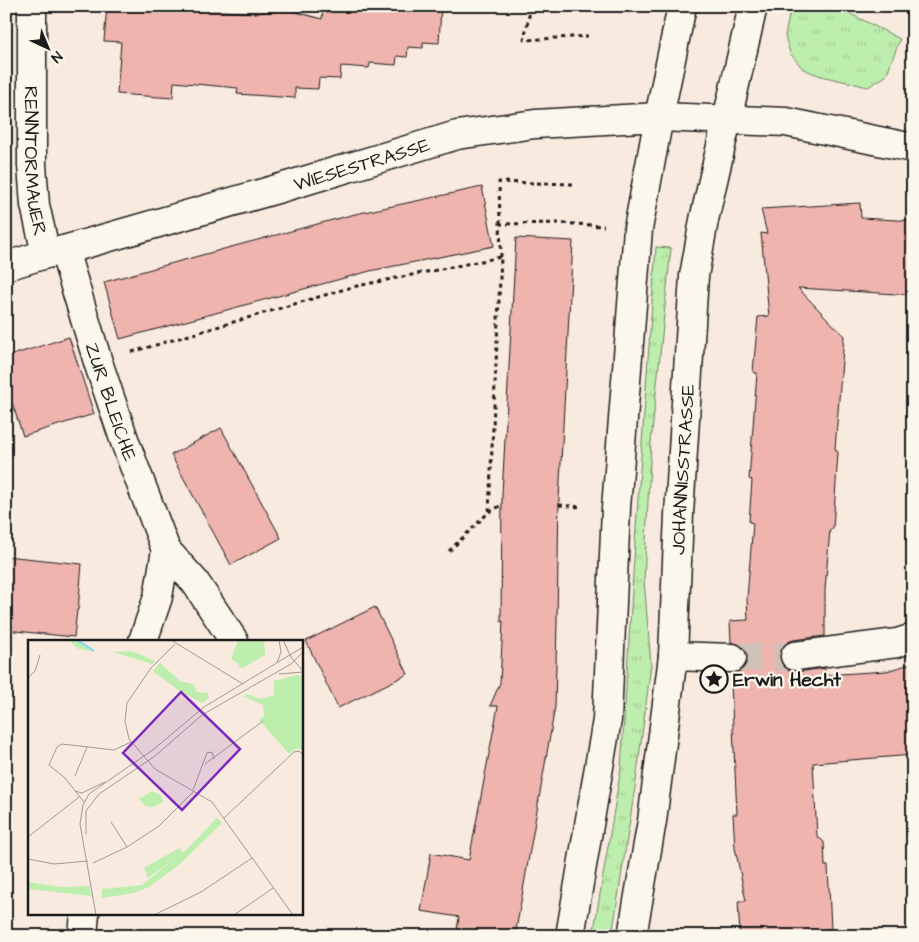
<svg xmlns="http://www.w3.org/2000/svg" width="919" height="942" font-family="'Architects Daughter',sans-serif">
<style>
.grass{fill:url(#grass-tufts);stroke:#6d8564}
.building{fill:#efb4ad;stroke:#1c1c1c}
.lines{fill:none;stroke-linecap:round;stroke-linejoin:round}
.street-tunnel{stroke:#cdc1b8;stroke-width:28;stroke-dasharray:28 14;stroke-linecap:butt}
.street-casing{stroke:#1c1c1c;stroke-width:31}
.secondary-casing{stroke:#1c1c1c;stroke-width:31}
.path{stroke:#1c1c1c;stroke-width:3;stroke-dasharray:4 4;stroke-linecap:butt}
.street{stroke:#fbf7ec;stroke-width:28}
.secondary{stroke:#fbf7ec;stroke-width:28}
.labels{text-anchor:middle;stroke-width:4.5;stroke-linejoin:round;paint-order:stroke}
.street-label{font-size:19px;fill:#1c1c1c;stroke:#fbf7ec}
.poi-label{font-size:19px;font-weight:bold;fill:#1c1c1c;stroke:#fbf7ec;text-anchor:start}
.inset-river{fill:none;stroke:#92d8f3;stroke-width:2.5}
.inset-road{fill:none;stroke:#a19891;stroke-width:1}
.view{fill:#7b2cbf;fill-opacity:0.15;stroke:#7b2cbf;stroke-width:2.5}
.inset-edge{fill:none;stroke:#1c1c1c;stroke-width:2.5}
</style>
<defs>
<pattern id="grass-tufts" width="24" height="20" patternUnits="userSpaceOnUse" patternTransform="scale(1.25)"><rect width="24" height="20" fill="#beeead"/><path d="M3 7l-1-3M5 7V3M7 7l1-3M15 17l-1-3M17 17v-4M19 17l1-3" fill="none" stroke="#a3cc94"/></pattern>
</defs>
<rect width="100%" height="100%" fill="#f9eadf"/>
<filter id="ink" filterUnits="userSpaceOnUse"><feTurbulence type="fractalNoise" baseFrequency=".02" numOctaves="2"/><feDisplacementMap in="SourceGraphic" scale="10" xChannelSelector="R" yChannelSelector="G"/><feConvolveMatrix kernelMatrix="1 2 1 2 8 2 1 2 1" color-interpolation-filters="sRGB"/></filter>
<g filter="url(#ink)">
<path class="grass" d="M 791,6 L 842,6 L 851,14 L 900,39 L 886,76 L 868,87 L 821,76 L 803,69 L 790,53 L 785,36 Z
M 656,247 L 671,248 L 651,442 L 644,580 L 651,665 L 636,781 L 612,936 L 593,936 L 621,768 L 636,527 Z"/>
<path class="building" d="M 107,6 L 189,6 L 189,9 L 256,13 L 288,10 L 322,19 L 323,6 L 441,6 L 439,43 L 423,42 L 423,48 L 408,47 L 407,57 L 397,56 L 396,65 L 370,63 L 369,68 L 341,66 L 340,79 L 319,78 L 318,89 L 295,88 L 295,98 L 237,94 L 238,88 L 174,82 L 173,98 L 117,94 L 121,42 L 104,41 Z
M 482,187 L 494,246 L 370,271 L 120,339 L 104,282 L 231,247 L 355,214 Z
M 860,203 L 861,218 L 913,221 L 913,295 L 798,288 L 844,336 L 835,449 L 838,452 L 833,529 L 830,529 L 825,590 L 825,636 L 793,640 L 786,643 L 781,650 L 780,657 L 783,666 L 789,671 L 797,672 L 825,668 L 825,675 L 887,671 L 913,663 L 913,755 L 813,763 L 817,836 L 824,842 L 825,866 L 828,866 L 831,929 L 825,929 L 825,936 L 740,936 L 738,901 L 746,901 L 735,848 L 733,814 L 737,814 L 731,684 L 732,684 L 732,674 L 739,672 L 745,667 L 748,658 L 746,651 L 741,645 L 731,642 L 730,621 L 748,620 L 747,598 L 753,523 L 749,522 L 752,480 L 749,479 L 757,373 L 753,372 L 758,317 L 769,316 L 761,233 L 767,234 L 761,209 Z
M 516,238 L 573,241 L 559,499 L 557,623 L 555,707 L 515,936 L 456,936 L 459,917 L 421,911 L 431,853 L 469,860 L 498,706 L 490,706 L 500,683 L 503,621 L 501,622 L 502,494 Z
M 69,337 L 94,414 L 23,436 L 6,384 L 6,357 Z
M 221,428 L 281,538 L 231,565 L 171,455 Z
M 6,556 L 82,564 L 78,610 L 77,610 L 74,637 L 6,630 Z
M 375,607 L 408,674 L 338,708 L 306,641 Z"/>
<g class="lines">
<path class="street-tunnel" d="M 732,658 L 795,656"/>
<g class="street-casing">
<g id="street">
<path id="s1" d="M 32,6 L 32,165 L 35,205 L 46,254"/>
<path id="s2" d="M 64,250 L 98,362 L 125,442 L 166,550 L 195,582 L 234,641"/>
<path id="s3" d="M 6,266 L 46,254 L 64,250 L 284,187 L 457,135 L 535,124 L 659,117 L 786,122 L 913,148"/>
<path d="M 143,641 L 158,597 L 166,550"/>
<path d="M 673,656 L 732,658"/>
<path d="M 795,656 L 897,643 L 913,638"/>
<path d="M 83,936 L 85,913"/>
</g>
</g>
<g class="secondary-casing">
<g id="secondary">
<path d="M 570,936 L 607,720 L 616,508 L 638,229 L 659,117 L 682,6"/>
<path id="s4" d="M 632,936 L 652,821 L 673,656 L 679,514 L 694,276 L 704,220 L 753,6"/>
</g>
</g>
<path class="path" d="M 531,6 L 524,40 L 588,36
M 500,224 L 499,182 L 573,184
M 501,257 L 500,224 L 560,223 L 604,226
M 132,352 L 352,287 L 501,257 L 489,512
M 559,505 L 581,507
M 449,551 L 489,512 L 502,505"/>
<use href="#street" class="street"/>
<use href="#secondary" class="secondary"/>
</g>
</g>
<defs>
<g id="sight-ring" transform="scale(1.4375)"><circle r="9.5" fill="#fbf7ec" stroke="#1c1c1c" stroke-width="1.5"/><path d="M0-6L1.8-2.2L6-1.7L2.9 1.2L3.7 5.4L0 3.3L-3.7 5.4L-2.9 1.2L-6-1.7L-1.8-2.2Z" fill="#1c1c1c"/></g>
</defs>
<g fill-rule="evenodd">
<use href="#sight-ring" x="714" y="679"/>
</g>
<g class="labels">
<g class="street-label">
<text dy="7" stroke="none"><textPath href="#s1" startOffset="155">RENNTORMAUER</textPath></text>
<text dy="7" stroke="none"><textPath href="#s3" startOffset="370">WIESESTRASSE</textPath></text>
<text dy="7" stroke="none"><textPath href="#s2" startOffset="159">ZUR BLEICHE</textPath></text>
<text dy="7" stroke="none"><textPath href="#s4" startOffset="470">JOHANNISSTRASSE</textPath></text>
</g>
<g class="poi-label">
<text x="733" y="686">Erwin Hecht</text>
</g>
</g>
<g transform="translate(28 640)">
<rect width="275" height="275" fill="#f9eadf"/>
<path d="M 210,0 L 236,0 L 237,15 L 215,28 L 210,27 L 211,24 L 203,19 Z" fill="#beeead"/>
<path d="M 41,0 L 52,0 L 66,11 L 50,9 ZM205 16a7 7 0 1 1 14 0a7 7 0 1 1-14 0ZM 100,11 L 109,13 L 127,21 L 124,24 L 85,12 ZM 132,23 L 152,41 L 165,44 L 169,52 L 180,53 L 181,58 L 174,63 L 150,50 L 125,31 ZM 269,35 L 275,36 L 275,112 L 270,108 L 261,114 L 231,80 L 236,76 L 235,65 L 215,56 L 219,54 L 232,59 L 246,55 L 246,41 ZM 124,151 L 133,155 L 135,162 L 126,167 L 117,166 L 111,159 ZM 189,178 L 194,183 L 152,224 L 121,247 L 106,253 L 74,258 L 74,249 L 114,245 L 158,210 ZM 0,242 L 34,247 L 61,246 L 64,256 L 0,249 Z" fill="#beeead"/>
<path d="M 151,208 L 155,213 L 120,238 L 116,228 Z" fill="#beeead"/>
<path class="inset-river" d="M 49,0 L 66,11"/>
<path class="inset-road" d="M 143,0 L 215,44M 255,0 L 263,17 L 275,31M 147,4 L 123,28 L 99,63 L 97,81 L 101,99 L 127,129 L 184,162 L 265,275M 249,23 L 253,12 L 251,0M 251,34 L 275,32M 0,38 L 7,31 L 12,15M 177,124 L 235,81M 47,136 L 59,107M 165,150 L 179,113 L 184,112 L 186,119M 47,151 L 54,153 L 77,142M 56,162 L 37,138 L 21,125 L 29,107 L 34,104 L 86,110 L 103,102M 196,178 L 266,112 L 271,111 L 275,115M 83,182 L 99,207M 58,194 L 58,171 L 71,154 L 127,116 L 174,75 L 263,24 L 275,12M 0,197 L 51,157M 0,219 L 26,224 L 60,221M 65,223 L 99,207 L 131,186 L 166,151M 68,275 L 52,184 L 55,165 L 61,154 L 126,109 L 176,67 L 275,7M 126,275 L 173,252 L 224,218M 206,275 L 245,248"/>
<path class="view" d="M 153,52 L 212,109 L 154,170 L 95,113 Z"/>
<rect width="275" height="275" class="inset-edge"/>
</g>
<rect width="919" height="942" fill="none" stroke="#fbf7ec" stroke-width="25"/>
<rect x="12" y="12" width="894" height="917" fill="none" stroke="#1c1c1c" stroke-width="2" filter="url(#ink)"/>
<g transform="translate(48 48) rotate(136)" stroke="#fbf7ec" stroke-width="4" paint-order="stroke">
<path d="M0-4L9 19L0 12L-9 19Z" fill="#1c1c1c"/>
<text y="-8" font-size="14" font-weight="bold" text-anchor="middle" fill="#1c1c1c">N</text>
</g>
</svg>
